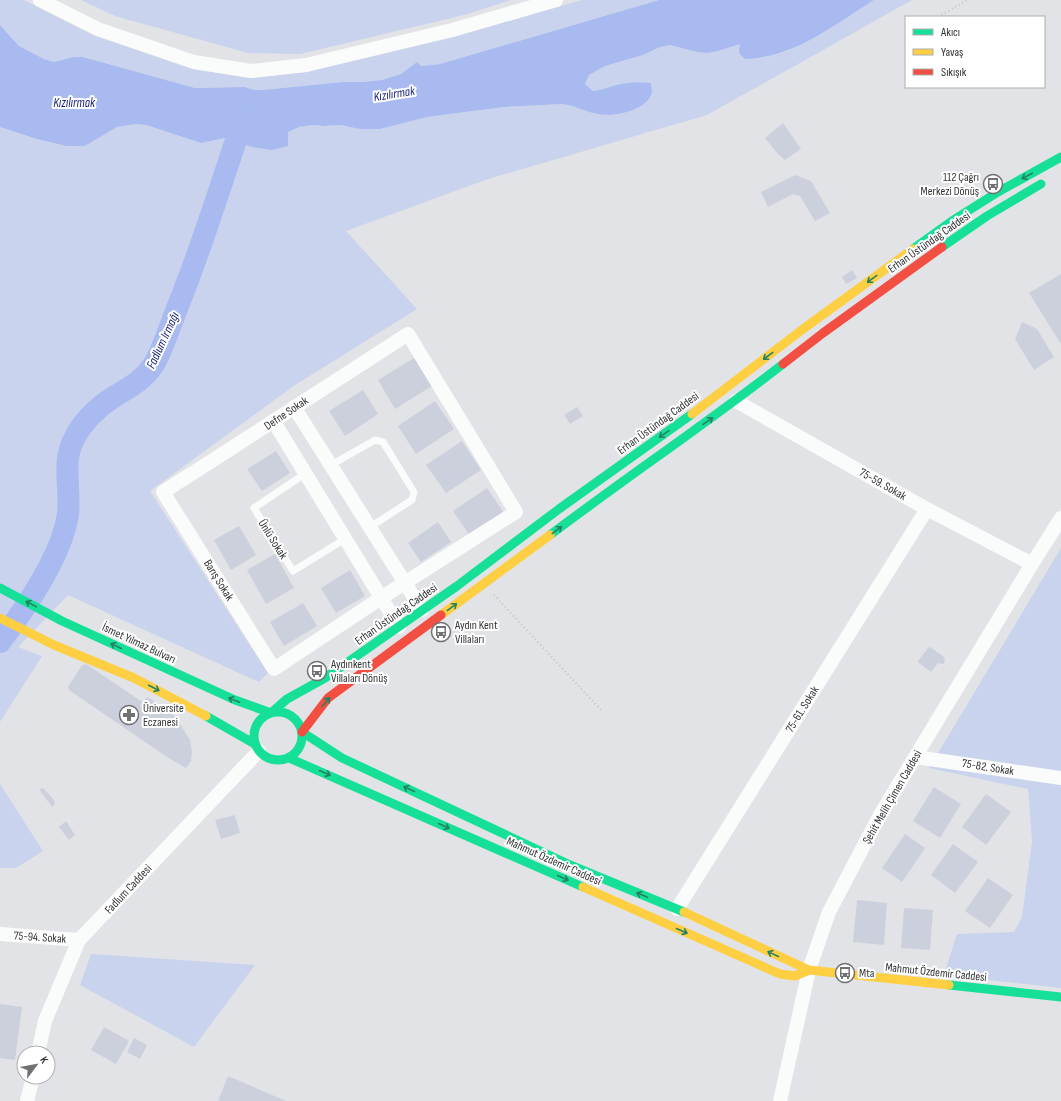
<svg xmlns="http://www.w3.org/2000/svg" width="1061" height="1101" font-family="'Sofia Sans Condensed',sans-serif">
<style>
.green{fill:#c9d3ed}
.water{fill:#a8baf0}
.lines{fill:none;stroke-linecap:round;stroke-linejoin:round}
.river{stroke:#a8baf0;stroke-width:22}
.building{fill:#ccd0dd}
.path{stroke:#c2c2c2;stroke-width:2;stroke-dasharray:1 3;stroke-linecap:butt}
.lane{stroke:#fafbfb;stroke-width:7}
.street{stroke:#fafbfb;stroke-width:14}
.fast{stroke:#16e098;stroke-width:9}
.slow{stroke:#ffcf43;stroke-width:9}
.jam{stroke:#f24e42;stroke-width:9}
.oneway{stroke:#258162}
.labels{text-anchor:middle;stroke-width:4;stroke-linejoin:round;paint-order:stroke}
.poi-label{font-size:12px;fill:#323335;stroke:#fff;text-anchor:start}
.street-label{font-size:12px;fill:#323335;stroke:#fff}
.water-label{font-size:13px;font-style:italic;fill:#151f75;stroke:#fff}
</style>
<rect width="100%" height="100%" fill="#e1e3e6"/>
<path class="green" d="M 0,0 L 24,0 L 95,36 L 192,69 L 251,78 L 307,72 L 454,37 L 582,0 L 659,0 L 440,64 L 421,66 L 417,62 L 401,74 L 382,80 L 361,82 L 342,82 L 263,90 L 254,90 L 245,87 L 195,88 L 83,57 L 73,57 L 54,62 L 44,59 L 19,46 L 0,25 Z
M 81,0 L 511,0 L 464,15 L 300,54 L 248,53 L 115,16 Z
M 874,0 L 912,0 L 707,115 L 488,179 L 346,231 L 417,309 L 295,385 L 150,491 L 268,673 L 259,682 L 68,595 L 18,647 L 42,656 L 0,722 L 0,127 L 56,144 L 66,146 L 85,146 L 117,127 L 136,124 L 146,125 L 201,143 L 225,138 L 252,147 L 299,127 L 313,125 L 324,126 L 340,125 L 360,129 L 380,129 L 427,117 L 504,107 L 562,104 L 572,105 L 600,114 L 651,83 C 641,82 631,82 621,84 C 612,86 603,90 593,91 L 585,84 L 589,75 L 605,66 L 643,55 L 660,47 L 670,45 L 697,52 L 707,53 L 718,51 L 740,43 L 745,59 C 793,59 834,25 874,0 Z
M 1061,548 L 1061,988 L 944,975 L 957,934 L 1014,932 L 1022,917 L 1032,842 L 1028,789 L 929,768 Z
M 0,784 L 43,851 L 16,868 L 0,868 Z
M 91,954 L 255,965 L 194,1047 L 80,985 Z"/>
<path class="water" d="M 659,0 L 874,0 C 834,25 794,58 745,59 L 739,53 L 740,44 L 718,51 L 707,53 L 697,52 L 670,45 L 660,47 L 643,55 L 605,66 L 589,75 L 585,84 L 593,91 C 603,90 611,86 621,84 C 631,82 641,82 651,83 C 651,86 652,89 652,92 C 648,111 613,117 598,114 C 585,112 575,105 562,104 L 504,107 L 427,117 L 380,129 L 360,129 L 340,125 L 324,126 L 313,125 L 299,127 L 288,132 L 288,146 L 272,150 L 252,147 L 225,138 L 201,143 L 146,125 L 136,124 L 117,127 L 85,146 L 66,146 L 37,139 L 0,127 L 0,25 L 19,46 L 44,59 L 54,62 L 73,57 L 83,57 L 195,88 L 245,87 L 254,90 L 263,90 L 342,82 L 362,82 L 382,80 L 401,74 L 417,62 L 421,66 L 440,64 Z"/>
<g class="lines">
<path class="river" d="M 0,642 C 25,609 62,556 68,514 C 71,488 61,462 75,437 C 83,422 97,408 112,398 C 128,388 143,381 154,364 C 164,347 170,325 178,306 C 203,244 222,180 244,117"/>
</g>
<path class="building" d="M 783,123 L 801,149 L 785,160 L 778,154 L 765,138 Z
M 795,175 L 811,181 L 830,213 L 815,221 L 800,196 L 793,194 L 768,207 L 761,192 Z
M 852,270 L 857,278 L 846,284 L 842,277 Z
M 1061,274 L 1061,344 L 1029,293 Z
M 1022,322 L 1037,329 L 1054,357 L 1034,370 L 1015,339 Z
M 414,358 L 432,386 L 395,409 L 378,380 Z
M 363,390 L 378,414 L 345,436 L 329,411 Z
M 435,401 L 454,429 L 416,454 L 398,426 Z
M 577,407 L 583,416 L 570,424 L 564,415 Z
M 462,441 L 481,470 L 446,493 L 426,465 Z
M 276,451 L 290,473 L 262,491 L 247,469 Z
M 487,488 L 504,513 L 470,536 L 453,511 Z
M 438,522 L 451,542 L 421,562 L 408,543 Z
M 239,526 L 256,555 L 231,570 L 214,540 Z
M 275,554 L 294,588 L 266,604 L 247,570 Z
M 350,570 L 365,596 L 336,613 L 321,588 Z
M 303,603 L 317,626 L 284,646 L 270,622 Z
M 930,647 L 944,657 L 945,662 L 943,664 L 938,663 L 931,672 L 919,663 L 918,661 L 928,648 Z
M 86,664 L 141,701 L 144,701 L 147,697 L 169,710 L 178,721 L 190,740 L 192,752 L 191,761 L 186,768 L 167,757 L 69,690 L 68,687 L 82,665 Z
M 934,787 L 961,804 L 940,838 L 913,821 Z
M 43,788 L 54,800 L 55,804 L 52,807 L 39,789 Z
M 986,794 L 1011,812 L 986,845 L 962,827 Z
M 235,815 L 240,833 L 221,839 L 215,820 Z
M 66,821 L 75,835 L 69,840 L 59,827 Z
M 905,834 L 925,848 L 902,882 L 882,868 Z
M 953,844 L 978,862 L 955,893 L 931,875 Z
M 988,878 L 1013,895 L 990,928 L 965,911 Z
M 857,900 L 887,903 L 884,945 L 853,942 Z
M 904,908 L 933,910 L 930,950 L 901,948 Z
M 0,1004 L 22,1007 L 15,1060 L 0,1058 Z
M 104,1027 L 129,1041 L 116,1064 L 91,1050 Z
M 134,1038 L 147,1045 L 140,1059 L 127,1052 Z
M 228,1076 L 286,1101 L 218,1101 Z"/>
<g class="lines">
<path class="path" d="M 938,17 L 967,0
M 494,595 L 602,711"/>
<path class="lane" d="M 331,465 L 375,440 L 383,442 L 414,492 L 412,500 L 370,527
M 306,473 L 254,508 L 293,571 L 345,539"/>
<path class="street" d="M 40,0 L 98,29 L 194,62 L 251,71 L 306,65 L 452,30 L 556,0
M 408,334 L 516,512 L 381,598 L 274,669 L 163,492 C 245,440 326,387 408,334 Z
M 736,401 L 927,509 L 1032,564
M 294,407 L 422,610
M 274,422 L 399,627
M 915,757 L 1061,778
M 677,909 L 927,509
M 0,934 L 79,940
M 38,1053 L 45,1021 L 79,940 L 259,751
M 27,1101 L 33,1077
M 780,1101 L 809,970 L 829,912 L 880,815 L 1032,564 L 1061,518"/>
<path class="fast" d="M 942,247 L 987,216 L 1041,184
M 913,249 L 955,219 L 998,192 L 1061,157
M 550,535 C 627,477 707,423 783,364
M 0,588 L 62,621 L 235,700 L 271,713
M254 736a24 24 0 1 1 48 0a24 24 0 1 1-48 0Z
M 271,713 L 287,699 L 325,678 L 457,586 L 559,509 L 692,414
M 206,716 L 255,744
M 302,732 L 342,758 L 570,865 L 684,912
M 289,758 L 583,887
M 949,985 L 1061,997"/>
<path class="slow" d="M 692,414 L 803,329 L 913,249
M 441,615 L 550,535
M 0,618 L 54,645 L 134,678 L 206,716
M 583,887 L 780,974 L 795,976 L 809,970
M 684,912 L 809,970 L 949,985"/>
<path class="jam" d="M 783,364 L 823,333 L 942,247
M 302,732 L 328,698 L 441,615"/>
</g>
<defs><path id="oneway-shaft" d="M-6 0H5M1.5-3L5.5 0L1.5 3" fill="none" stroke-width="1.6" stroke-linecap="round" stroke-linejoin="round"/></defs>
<g class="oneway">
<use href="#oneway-shaft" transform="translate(1027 176) rotate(152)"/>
<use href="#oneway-shaft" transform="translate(872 279) rotate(144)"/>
<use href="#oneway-shaft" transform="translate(768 356) rotate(143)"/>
<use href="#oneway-shaft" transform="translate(708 421) rotate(-35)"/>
<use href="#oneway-shaft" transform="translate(664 434) rotate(145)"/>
<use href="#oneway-shaft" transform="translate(557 530) rotate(-37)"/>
<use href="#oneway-shaft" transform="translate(31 604) rotate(-152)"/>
<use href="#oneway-shaft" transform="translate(452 607) rotate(-36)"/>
<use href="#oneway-shaft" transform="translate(116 646) rotate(-155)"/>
<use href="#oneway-shaft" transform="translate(154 688) rotate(27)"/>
<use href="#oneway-shaft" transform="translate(234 700) rotate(-158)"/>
<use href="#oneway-shaft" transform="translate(326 702) rotate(-49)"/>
<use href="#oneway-shaft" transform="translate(325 773) rotate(24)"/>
<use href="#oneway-shaft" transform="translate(409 789) rotate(-155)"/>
<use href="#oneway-shaft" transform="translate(444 826) rotate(24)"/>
<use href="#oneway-shaft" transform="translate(563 878) rotate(24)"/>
<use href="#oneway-shaft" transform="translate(642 895) rotate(-157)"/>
<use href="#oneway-shaft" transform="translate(682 931) rotate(24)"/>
<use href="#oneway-shaft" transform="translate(773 954) rotate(-155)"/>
</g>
<defs>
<g id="bus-ring" transform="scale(1)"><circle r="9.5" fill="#fff" stroke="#6f7173" stroke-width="1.5"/><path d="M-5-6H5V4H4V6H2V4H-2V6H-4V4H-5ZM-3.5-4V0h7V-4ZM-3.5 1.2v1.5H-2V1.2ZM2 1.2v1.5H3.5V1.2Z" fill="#6f7173"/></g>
<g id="pharmacy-ring" transform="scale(1)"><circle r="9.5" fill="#fff" stroke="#6f7173" stroke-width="1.5"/><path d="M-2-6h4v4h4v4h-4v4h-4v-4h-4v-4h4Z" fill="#6f7173"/></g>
</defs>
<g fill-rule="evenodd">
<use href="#bus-ring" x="993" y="184"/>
<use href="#bus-ring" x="441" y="632"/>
<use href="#bus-ring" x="317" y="671"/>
<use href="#pharmacy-ring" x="129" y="715"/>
<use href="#bus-ring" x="845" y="973"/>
</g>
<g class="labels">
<g class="poi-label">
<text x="979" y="181" text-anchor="end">112 Çağrı<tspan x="979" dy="14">Merkezi Dönüş</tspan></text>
<text x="455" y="629">Aydın Kent<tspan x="455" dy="14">Villaları</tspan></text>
<text x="331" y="668">Aydınkent<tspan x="331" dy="14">Villaları Dönüş</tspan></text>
<text x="143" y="712">Üniversite<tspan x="143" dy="14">Eczanesi</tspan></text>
<text x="859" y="977">Mta</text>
</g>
<g class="street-label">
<text transform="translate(929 242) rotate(-35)" y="4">Erhan Üstündağ Caddesi</text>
<text transform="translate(286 413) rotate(-34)" y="4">Defne Sokak</text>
<text transform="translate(658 423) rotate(-36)" y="4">Erhan Üstündağ Caddesi</text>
<text transform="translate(883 484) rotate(30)" y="4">75-59. Sokak</text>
<text transform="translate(273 539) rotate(58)" y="4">Ünlü Sokak</text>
<text transform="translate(219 580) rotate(58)" y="4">Barış Sokak</text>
<text transform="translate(396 614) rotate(-35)" y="4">Erhan Üstündağ Caddesi</text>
<text transform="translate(139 643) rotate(25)" y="4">İsmet Yılmaz Bulvarı</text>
<text transform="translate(802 709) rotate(-58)" y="4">75-61. Sokak</text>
<text transform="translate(988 767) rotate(9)" y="4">75-82. Sokak</text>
<text transform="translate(892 797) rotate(-60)" y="4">Şehit Melih Çimen Caddesi</text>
<text transform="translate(554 861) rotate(24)" y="4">Mahmut Özdemir Caddesi</text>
<text transform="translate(128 889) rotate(-47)" y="4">Fadlum Caddesi</text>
<text transform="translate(40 937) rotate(4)" y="4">75-94. Sokak</text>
<text transform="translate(936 972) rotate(6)" y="4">Mahmut Özdemir Caddesi</text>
</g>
<g class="water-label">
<text transform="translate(394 93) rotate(-9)" y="5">Kızılırmak</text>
<text x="74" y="107">Kızılırmak</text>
<text transform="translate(162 340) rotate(-65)" y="5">Fadlum Irmağı</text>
</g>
</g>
<rect x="905" y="16" width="140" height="72" fill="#ffffff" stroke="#adadae"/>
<rect x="913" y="29" width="20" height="6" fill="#16e098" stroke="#adadae"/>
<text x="941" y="36" font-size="12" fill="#323335">Akıcı</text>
<rect x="913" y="49" width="20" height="6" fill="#ffcf43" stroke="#adadae"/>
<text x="941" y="56" font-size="12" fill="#323335">Yavaş</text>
<rect x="913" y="69" width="20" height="6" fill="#f24e42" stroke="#adadae"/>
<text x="941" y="76" font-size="12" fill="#323335">Sıkışık</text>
<g transform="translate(36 1065) rotate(58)"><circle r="19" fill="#ffffff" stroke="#adadae"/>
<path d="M0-3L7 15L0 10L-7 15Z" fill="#6f7173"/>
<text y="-6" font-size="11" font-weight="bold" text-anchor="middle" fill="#323335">K</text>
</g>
</svg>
